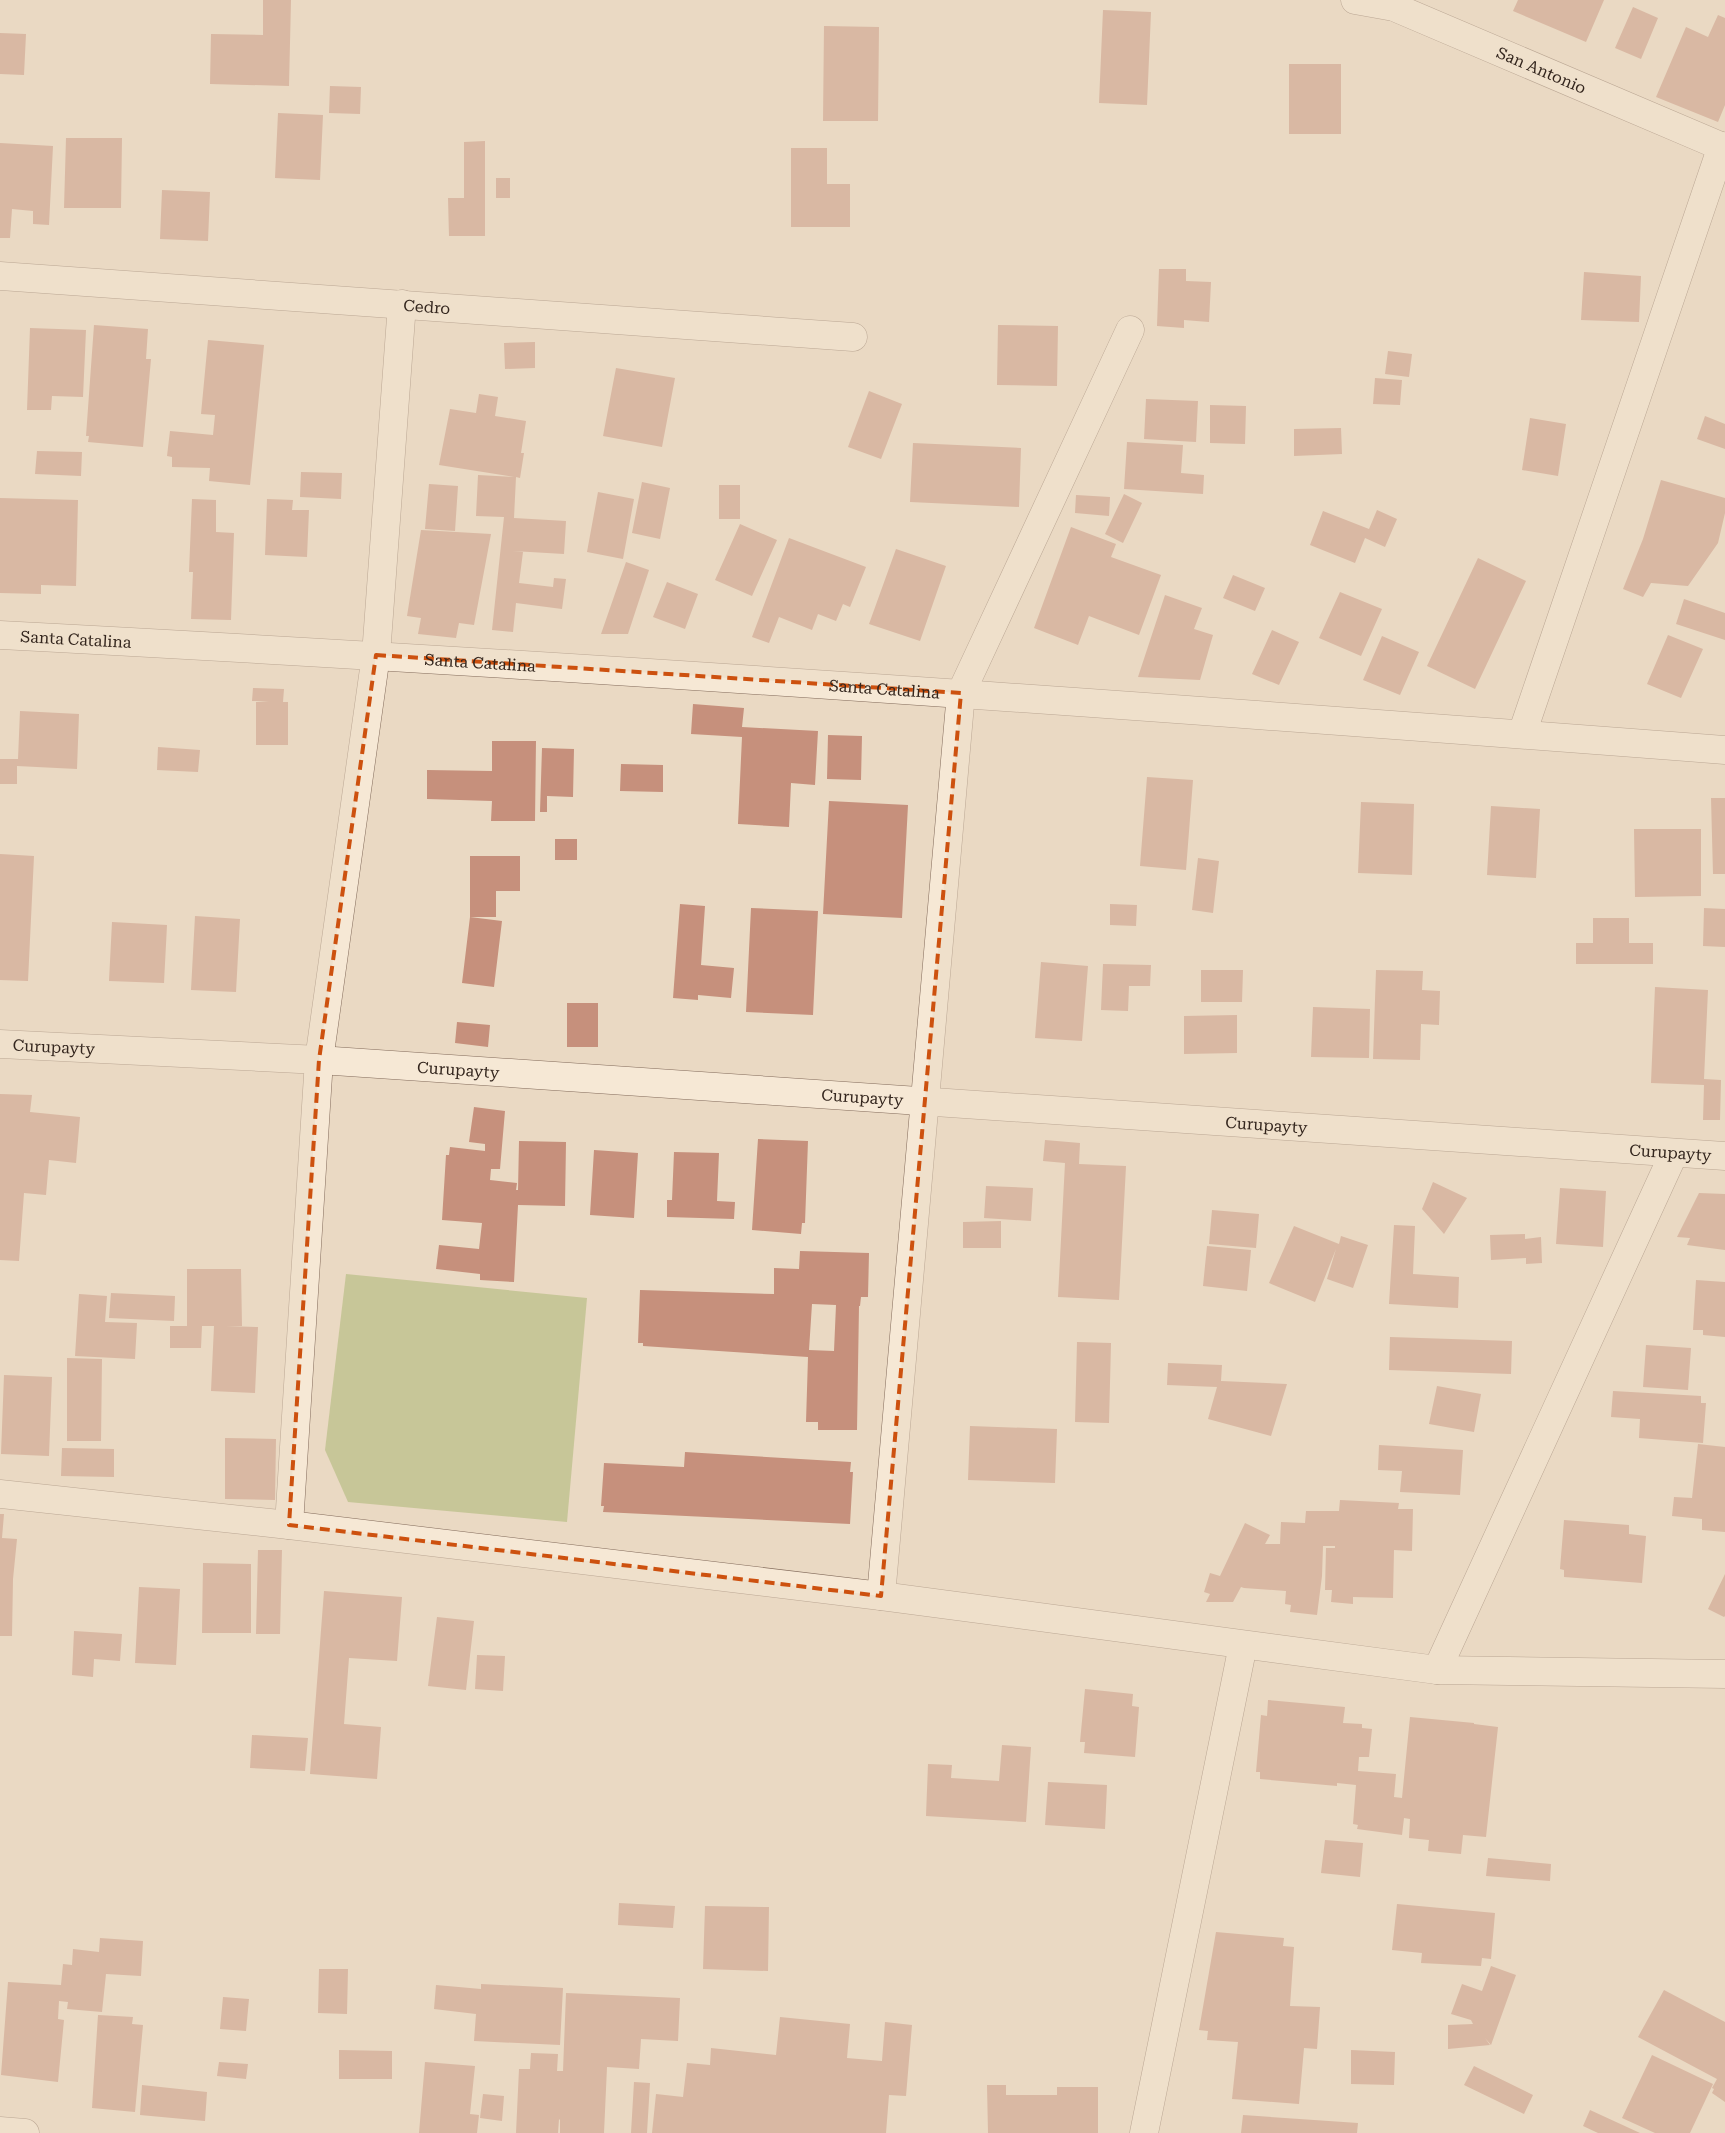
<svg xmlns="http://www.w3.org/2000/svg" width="1725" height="2133" font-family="'Roboto Serif',serif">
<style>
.green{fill:#c7c698}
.building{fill:#c6907c;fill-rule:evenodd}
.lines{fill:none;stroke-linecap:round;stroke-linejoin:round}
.minor-casing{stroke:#836b5b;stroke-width:29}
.tertiary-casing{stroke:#836b5b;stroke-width:29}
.minor{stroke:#f6e8d5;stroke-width:28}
.tertiary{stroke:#f6e8d5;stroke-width:28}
.marked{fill:none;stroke:#cd510f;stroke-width:4;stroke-dasharray:10 6;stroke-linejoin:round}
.labels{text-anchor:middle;stroke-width:5;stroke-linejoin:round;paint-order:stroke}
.street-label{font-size:16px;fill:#34261e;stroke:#f2e5d2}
</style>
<rect width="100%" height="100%" fill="#ead9c3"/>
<path class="green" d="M 346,1274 L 587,1298 L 567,1522 L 348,1502 L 325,1450 Z"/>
<path class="building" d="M 263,0 L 291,0 L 289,86 L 210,84 L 211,34 L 263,35 Z
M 1518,0 L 1604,0 L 1586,42 L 1513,11 Z
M 1633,7 L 1658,18 L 1641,59 L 1615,48 Z
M 1103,10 L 1151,12 L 1147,105 L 1099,103 Z
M 1718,15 L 1725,18 L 1725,105 L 1718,122 L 1656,97 L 1686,27 L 1708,37 Z
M 824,26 L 879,27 L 878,121 L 823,121 Z
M 0,33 L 26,34 L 24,75 L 0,74 Z
M 1289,64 L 1341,64 L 1341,134 L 1289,134 Z
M 330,86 L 361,87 L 360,114 L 329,113 Z
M 278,113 L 323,115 L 320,180 L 275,178 Z
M 66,138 L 122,138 L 121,208 L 64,208 Z
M 485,141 L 485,236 L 449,236 L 448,198 L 464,198 L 464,142 Z
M 0,143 L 53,146 L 49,225 L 33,224 L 33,211 L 12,209 L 10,238 L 0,238 Z
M 791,148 L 827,148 L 827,184 L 850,184 L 850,227 L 791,227 Z
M 496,178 L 510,178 L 510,198 L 496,198 Z
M 162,190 L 210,192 L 208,241 L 160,239 Z
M 1159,269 L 1186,269 L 1186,281 L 1211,282 L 1209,322 L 1184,320 L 1184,328 L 1157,326 Z
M 1584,272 L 1641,276 L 1639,322 L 1581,320 Z
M 94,325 L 148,329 L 146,359 L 151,359 L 143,447 L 88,442 L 89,436 L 86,436 Z
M 998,325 L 1058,326 L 1057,386 L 997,385 Z
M 30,328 L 86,330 L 83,397 L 52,396 L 51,410 L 27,410 Z
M 208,340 L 264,345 L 250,485 L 209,481 L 210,468 L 172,467 L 172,457 L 167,456 L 170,431 L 213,435 L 215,415 L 201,414 Z
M 535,342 L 535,368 L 505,369 L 504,343 Z
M 1388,351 L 1412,354 L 1409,377 L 1385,374 Z
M 616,368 L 675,378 L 662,447 L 603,436 Z
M 1375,378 L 1402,380 L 1400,405 L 1373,404 Z
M 869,391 L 902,404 L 881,459 L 848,447 Z
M 479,394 L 498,397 L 495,416 L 526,421 L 521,453 L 524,453 L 520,478 L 516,477 L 514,518 L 566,521 L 564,554 L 513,551 L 523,552 L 519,583 L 553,587 L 554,578 L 566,579 L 562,609 L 516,603 L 513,632 L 492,630 L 504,517 L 476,516 L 478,475 L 514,477 L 439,465 L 450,409 L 476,413 Z
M 1146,399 L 1198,401 L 1196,442 L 1144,439 Z
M 1210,405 L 1246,406 L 1245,444 L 1210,443 Z
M 1705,416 L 1725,424 L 1725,449 L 1697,439 Z
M 1530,418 L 1566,424 L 1558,476 L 1522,470 Z
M 1341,428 L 1342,454 L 1294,456 L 1294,429 Z
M 1127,442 L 1183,445 L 1181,473 L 1204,475 L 1203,494 L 1124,489 Z
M 913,443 L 1021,448 L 1019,507 L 910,502 Z
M 37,451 L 82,452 L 81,476 L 35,474 Z
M 301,472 L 342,473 L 341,499 L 300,497 Z
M 1661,480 L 1725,498 L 1725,513 L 1718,543 L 1688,586 L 1651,583 L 1643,597 L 1623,589 L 1643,539 Z
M 642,482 L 670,488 L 660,539 L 632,533 Z
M 429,484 L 458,486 L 455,531 L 425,529 Z
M 719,485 L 740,485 L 740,519 L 719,519 Z
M 598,492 L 634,499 L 623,559 L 587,552 Z
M 1124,494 L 1142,503 L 1123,543 L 1105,534 Z
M 1076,495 L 1110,497 L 1109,516 L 1075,513 Z
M 0,498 L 78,500 L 76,586 L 41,585 L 41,594 L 0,593 Z
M 192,499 L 216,500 L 216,532 L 234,533 L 231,620 L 191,619 L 193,572 L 189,572 Z
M 267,499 L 293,500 L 292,510 L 309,510 L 307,557 L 265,555 Z
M 1377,510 L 1397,519 L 1385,547 L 1365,538 L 1355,563 L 1310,545 L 1323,511 L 1369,529 Z
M 740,524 L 777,540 L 752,596 L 715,580 Z
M 1071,527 L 1116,544 L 1111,557 L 1161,575 L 1139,635 L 1089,616 L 1078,645 L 1034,628 Z
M 421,530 L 491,534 L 474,625 L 459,623 L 456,638 L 418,634 L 421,618 L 407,616 Z
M 789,538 L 866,567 L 850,607 L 843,604 L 836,621 L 818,614 L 812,630 L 779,617 L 769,643 L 752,637 Z
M 896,549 L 946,566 L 920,641 L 869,624 Z
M 1478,558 L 1526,581 L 1475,689 L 1427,666 Z
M 626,562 L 649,570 L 628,634 L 601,634 Z
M 1233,575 L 1265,588 L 1255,611 L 1223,598 Z
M 667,582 L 698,594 L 685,629 L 653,617 Z
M 1340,592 L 1382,609 L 1361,656 L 1319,638 Z
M 1165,595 L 1202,608 L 1194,629 L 1213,635 L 1200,680 L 1138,677 Z
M 1684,599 L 1725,613 L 1725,640 L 1676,624 Z
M 1272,630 L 1299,642 L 1279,685 L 1252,674 Z
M 1668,635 L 1703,649 L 1681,698 L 1647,684 Z
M 1382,636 L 1419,652 L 1400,695 L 1363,680 Z
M 253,688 L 284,689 L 283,702 L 288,702 L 288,745 L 256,745 L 256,702 L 269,701 L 252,701 Z
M 693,704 L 744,708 L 742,727 L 818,731 L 815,785 L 791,783 L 789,827 L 738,824 L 742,737 L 691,734 Z
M 20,711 L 79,714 L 77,769 L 17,766 L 17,784 L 0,784 L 0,759 L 18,759 Z
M 828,735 L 862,736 L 861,780 L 827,779 Z
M 492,741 L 536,741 L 535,821 L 491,821 L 492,801 L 427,799 L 427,770 L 492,771 Z
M 158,747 L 200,750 L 198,772 L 157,770 Z
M 542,748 L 574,749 L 573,797 L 547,796 L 547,812 L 540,812 Z
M 621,764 L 663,765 L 663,792 L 620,791 Z
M 1147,777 L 1193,780 L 1186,870 L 1140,866 Z
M 1711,798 L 1725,798 L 1725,874 L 1713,874 Z
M 829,801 L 908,805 L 902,918 L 823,914 Z
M 1361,802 L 1414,804 L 1412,875 L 1358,873 Z
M 1491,806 L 1540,809 L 1536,878 L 1487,875 Z
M 1634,829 L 1701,829 L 1701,896 L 1635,897 Z
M 555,839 L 577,839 L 577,860 L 555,860 Z
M 0,854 L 34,856 L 28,981 L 0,980 Z
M 470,856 L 520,856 L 520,891 L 496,891 L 496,917 L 470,917 Z
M 1198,858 L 1219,861 L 1213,913 L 1192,910 Z
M 680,904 L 705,906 L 701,965 L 734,968 L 731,998 L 698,995 L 698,1000 L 673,998 Z
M 1110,904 L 1137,905 L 1136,926 L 1110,925 Z
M 751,908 L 818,911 L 813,1015 L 746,1012 Z
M 1704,908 L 1725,909 L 1725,947 L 1703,946 Z
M 195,916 L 240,919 L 236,992 L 191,990 Z
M 470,917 L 502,921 L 494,987 L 462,983 Z
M 1593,918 L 1629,918 L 1629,943 L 1653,943 L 1653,964 L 1576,964 L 1576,943 L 1593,943 Z
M 112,922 L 167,925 L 164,983 L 109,981 Z
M 1041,962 L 1088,966 L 1082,1041 L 1035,1038 Z
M 1103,964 L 1151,965 L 1150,986 L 1129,986 L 1128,1011 L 1101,1010 Z
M 1201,970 L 1243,970 L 1242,1002 L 1201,1002 Z
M 1376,970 L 1423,971 L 1422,990 L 1440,991 L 1439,1025 L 1421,1024 L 1420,1060 L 1373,1059 Z
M 1655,987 L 1708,990 L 1704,1079 L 1721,1080 L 1720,1120 L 1703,1120 L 1704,1085 L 1651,1083 Z
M 567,1003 L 598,1003 L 598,1047 L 567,1047 Z
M 1313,1007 L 1370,1009 L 1369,1058 L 1311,1057 Z
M 1237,1015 L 1237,1053 L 1184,1054 L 1184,1016 Z
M 457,1022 L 490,1025 L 488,1047 L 455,1043 Z
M 0,1094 L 32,1095 L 30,1112 L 80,1117 L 76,1163 L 49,1160 L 46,1195 L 24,1193 L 19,1261 L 0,1260 Z
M 474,1107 L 505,1111 L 500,1169 L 491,1169 L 490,1180 L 517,1183 L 516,1190 L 518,1190 L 519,1141 L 566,1142 L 565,1206 L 518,1205 L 514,1282 L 480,1280 L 480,1274 L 436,1269 L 439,1245 L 479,1249 L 482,1223 L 442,1220 L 446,1155 L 449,1155 L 450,1147 L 485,1151 L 485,1144 L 469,1142 Z
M 758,1139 L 808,1141 L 805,1223 L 802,1223 L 801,1234 L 752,1230 Z
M 1045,1140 L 1080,1143 L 1079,1164 L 1126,1166 L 1119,1300 L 1058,1297 L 1065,1163 L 1043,1161 Z
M 594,1150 L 638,1153 L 634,1218 L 590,1215 Z
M 674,1152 L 719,1153 L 717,1201 L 735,1202 L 734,1219 L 667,1217 L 667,1200 L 672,1200 Z
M 1433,1182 L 1467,1198 L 1444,1234 L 1422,1209 Z
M 986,1186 L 1033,1188 L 1031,1221 L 984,1218 Z
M 1560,1188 L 1606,1191 L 1603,1247 L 1556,1244 Z
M 1699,1193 L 1725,1194 L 1725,1250 L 1687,1245 L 1690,1238 L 1677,1237 Z
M 1212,1210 L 1259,1214 L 1256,1248 L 1209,1244 Z
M 1001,1221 L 1001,1248 L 963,1248 L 963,1222 Z
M 1394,1225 L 1415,1226 L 1413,1274 L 1459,1277 L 1458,1308 L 1389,1304 Z
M 1294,1226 L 1339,1244 L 1341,1236 L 1368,1245 L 1353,1288 L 1327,1279 L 1336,1249 L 1315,1302 L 1269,1283 Z
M 1525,1234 L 1525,1239 L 1541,1237 L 1542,1263 L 1526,1264 L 1526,1258 L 1491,1260 L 1490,1235 Z
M 1207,1246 L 1251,1250 L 1247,1291 L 1203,1286 Z
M 800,1251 L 869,1253 L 868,1297 L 861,1297 L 860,1306 L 859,1306 L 857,1430 L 818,1430 L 818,1422 L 806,1422 L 808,1357 L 643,1346 L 643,1343 L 638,1343 L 640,1290 L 774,1294 L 774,1268 L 799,1269 ZM 812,1304 L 836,1305 L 834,1351 L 809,1350 Z
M 187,1269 L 241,1269 L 242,1326 L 226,1326 L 258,1327 L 255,1393 L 211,1391 L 214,1326 L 202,1326 L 201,1348 L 170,1348 L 170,1326 L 187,1326 Z
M 1696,1280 L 1725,1282 L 1725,1337 L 1703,1335 L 1703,1330 L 1693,1330 Z
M 111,1293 L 175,1296 L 174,1321 L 109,1318 Z
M 79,1294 L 107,1296 L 105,1322 L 137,1323 L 135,1359 L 75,1356 Z
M 1390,1337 L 1512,1341 L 1511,1374 L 1389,1370 Z
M 1077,1342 L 1111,1343 L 1109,1423 L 1075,1422 Z
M 1646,1345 L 1691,1348 L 1688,1390 L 1643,1387 Z
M 67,1358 L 102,1359 L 101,1441 L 67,1441 Z
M 1168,1363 L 1222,1365 L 1221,1381 L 1287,1384 L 1271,1436 L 1208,1419 L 1217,1387 L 1167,1385 Z
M 4,1375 L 52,1377 L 49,1456 L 1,1454 Z
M 1437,1386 L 1481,1394 L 1474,1432 L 1429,1424 Z
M 1613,1391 L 1701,1396 L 1701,1403 L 1706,1403 L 1703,1443 L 1639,1438 L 1640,1419 L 1611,1417 Z
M 970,1426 L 1057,1429 L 1055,1483 L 968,1480 Z
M 225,1438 L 276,1439 L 275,1500 L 225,1499 Z
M 1698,1444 L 1725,1447 L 1725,1532 L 1702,1530 L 1702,1519 L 1672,1516 L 1674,1497 L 1692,1498 Z
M 1379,1445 L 1463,1450 L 1460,1495 L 1400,1492 L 1402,1471 L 1378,1470 Z
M 62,1448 L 114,1449 L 114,1477 L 61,1476 Z
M 685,1452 L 851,1462 L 850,1472 L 853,1472 L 850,1524 L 603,1512 L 604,1506 L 601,1506 L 604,1463 L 684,1467 Z
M 1340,1500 L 1399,1503 L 1398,1509 L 1413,1509 L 1412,1551 L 1394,1550 L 1393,1598 L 1353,1597 L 1353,1604 L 1331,1602 L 1332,1590 L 1325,1590 L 1326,1548 L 1335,1548 L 1335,1546 L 1323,1546 L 1322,1576 L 1317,1615 L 1290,1612 L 1291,1605 L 1285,1604 L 1286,1591 L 1244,1588 L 1241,1587 L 1233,1602 L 1206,1602 L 1210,1594 L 1204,1592 L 1210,1573 L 1220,1576 L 1245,1523 L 1270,1535 L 1265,1544 L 1280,1544 L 1281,1522 L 1305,1523 L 1306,1511 L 1339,1511 Z
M 0,1514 L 4,1514 L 2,1538 L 17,1539 L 13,1579 L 12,1636 L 0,1636 Z
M 1564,1520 L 1629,1525 L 1629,1534 L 1646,1536 L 1642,1583 L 1564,1577 L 1564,1570 L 1560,1569 Z
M 258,1550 L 282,1550 L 280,1634 L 256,1634 Z
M 203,1563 L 251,1564 L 251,1633 L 202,1633 Z
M 1725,1574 L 1725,1616 L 1724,1617 L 1708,1609 Z
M 139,1587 L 180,1589 L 176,1665 L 135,1663 Z
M 324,1591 L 402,1597 L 397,1661 L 349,1658 L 344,1724 L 381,1727 L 377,1779 L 310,1774 Z
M 437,1617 L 474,1621 L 466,1690 L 428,1686 Z
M 74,1631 L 122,1634 L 120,1661 L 94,1659 L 93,1677 L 72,1675 Z
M 477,1655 L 505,1656 L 503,1691 L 475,1689 Z
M 1085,1689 L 1133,1694 L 1132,1706 L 1139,1707 L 1135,1757 L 1084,1753 L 1085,1742 L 1080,1742 Z
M 1268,1700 L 1345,1707 L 1343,1723 L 1362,1724 L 1362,1728 L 1372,1729 L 1369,1757 L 1359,1757 L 1358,1771 L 1396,1774 L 1394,1797 L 1402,1798 L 1410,1717 L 1474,1723 L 1474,1724 L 1498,1727 L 1486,1837 L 1463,1835 L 1461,1854 L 1428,1851 L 1429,1840 L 1409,1838 L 1410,1819 L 1404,1818 L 1402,1835 L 1357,1829 L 1358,1825 L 1353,1824 L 1356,1785 L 1337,1783 L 1337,1786 L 1260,1779 L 1260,1772 L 1256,1772 L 1261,1715 L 1267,1716 Z
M 252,1735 L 308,1738 L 305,1771 L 250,1768 Z
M 1002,1745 L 1031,1747 L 1026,1822 L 926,1816 L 928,1764 L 952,1765 L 951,1778 L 999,1781 Z
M 1048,1782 L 1107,1785 L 1105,1829 L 1045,1825 Z
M 1325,1840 L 1363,1843 L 1360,1877 L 1321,1873 Z
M 1488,1858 L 1551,1864 L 1550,1881 L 1486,1876 Z
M 619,1903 L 675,1906 L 673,1928 L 618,1925 Z
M 1397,1904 L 1495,1913 L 1491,1959 L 1482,1958 L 1481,1966 L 1421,1963 L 1422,1953 L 1392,1950 Z
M 705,1906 L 769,1907 L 768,1971 L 703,1969 Z
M 1216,1932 L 1284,1938 L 1283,1946 L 1294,1947 L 1290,2006 L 1320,2007 L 1317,2049 L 1304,2048 L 1299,2104 L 1232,2099 L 1238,2042 L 1207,2040 L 1208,2031 L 1199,2030 Z
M 100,1938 L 143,1941 L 141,1976 L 106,1974 L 102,2012 L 67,2009 L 68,2002 L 59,2001 L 58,2019 L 64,2020 L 58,2082 L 1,2075 L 8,1982 L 61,1985 L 63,1964 L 72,1965 L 73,1949 L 99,1952 Z
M 1491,1966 L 1516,1975 L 1491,2045 L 1485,2038 L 1490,2045 L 1448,2049 L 1448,2025 L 1473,2024 L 1471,2020 L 1451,2014 L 1462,1984 L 1482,1991 Z
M 319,1969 L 348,1969 L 347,2014 L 318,2013 Z
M 481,1984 L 563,1988 L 560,2045 L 474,2041 L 476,2014 L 434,2009 L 436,1985 L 481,1989 Z
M 1664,1990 L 1725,2022 L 1725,2102 L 1712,2093 L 1714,2089 L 1712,2088 L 1717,2079 L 1638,2037 Z
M 566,1993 L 680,1998 L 678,2041 L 641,2039 L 639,2069 L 607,2067 L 604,2133 L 560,2133 L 560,2120 L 559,2119 L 558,2133 L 516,2133 L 519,2069 L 530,2069 L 531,2053 L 558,2054 L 557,2071 L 563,2071 Z
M 223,1997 L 249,1999 L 246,2031 L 220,2029 Z
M 98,2015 L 133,2017 L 132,2024 L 143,2025 L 135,2112 L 92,2108 Z
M 780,2017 L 850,2024 L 847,2058 L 882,2061 L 885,2022 L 912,2025 L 906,2096 L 889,2095 L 886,2133 L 652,2133 L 656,2094 L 683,2097 L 687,2063 L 710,2065 L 711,2048 L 776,2055 Z
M 339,2050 L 392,2051 L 392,2079 L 339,2079 Z
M 1351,2050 L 1395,2052 L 1394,2085 L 1351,2084 Z
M 1652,2055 L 1713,2084 L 1690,2133 L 1655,2133 L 1622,2118 Z
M 219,2062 L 248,2064 L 246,2079 L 217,2076 Z
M 425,2062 L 475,2066 L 470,2114 L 479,2115 L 477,2133 L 419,2133 Z
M 1474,2066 L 1533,2095 L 1524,2114 L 1464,2085 Z
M 634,2082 L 650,2083 L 647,2133 L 631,2133 Z
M 142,2085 L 207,2092 L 205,2121 L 140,2115 Z
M 987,2085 L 1006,2085 L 1006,2095 L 1057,2095 L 1057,2087 L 1098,2087 L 1098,2133 L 988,2133 Z
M 483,2094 L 504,2096 L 502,2121 L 480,2118 Z
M 1590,2110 L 1640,2133 L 1598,2133 L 1583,2126 Z
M 1243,2115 L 1358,2123 L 1357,2133 L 1241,2133 Z"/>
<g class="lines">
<g class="minor-casing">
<g id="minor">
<path id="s1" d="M 1355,0 L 1394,7 L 1725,148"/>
<path id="s2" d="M 0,276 L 853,337"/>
<path id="s3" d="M 0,635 C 576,665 1150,706 1725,750"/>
<path d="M 1522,734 L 1722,146"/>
<path d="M 0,1494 L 289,1525 L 881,1596 L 1437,1670 L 1725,1674"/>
<path d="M 289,1525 L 319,1060 L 376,655 L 402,304"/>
<path d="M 881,1596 L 961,693 L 1130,330"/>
<path d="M 1437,1670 L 1674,1153"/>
<path d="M 0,2131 L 25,2133"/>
<path d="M 1144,2133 L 1243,1645"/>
</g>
</g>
<g class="tertiary-casing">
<g id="tertiary">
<path id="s4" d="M 0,1044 L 319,1060 L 1725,1156"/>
</g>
</g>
<use href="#minor" class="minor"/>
<use href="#tertiary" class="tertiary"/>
</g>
<path d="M0 0H1725V2133H0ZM 376,655 L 961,693 L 881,1596 L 289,1525 L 319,1060 Z" fill="#ead9c3" fill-opacity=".55" fill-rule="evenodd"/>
<path class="marked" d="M 376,655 L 961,693 L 881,1596 L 289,1525 L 319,1060 Z"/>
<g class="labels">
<g class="street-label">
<text dy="6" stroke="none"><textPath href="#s1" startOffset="200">San Antonio</textPath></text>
<text dy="6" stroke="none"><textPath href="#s2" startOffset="428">Cedro</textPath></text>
<text dy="6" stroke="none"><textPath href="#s3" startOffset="76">Santa Catalina</textPath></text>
<text dy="6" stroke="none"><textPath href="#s3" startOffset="481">Santa Catalina</textPath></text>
<text dy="6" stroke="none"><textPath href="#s3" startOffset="886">Santa Catalina</textPath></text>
<text dy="6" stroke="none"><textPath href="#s4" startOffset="54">Curupayty</textPath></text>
<text dy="6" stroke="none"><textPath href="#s4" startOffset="459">Curupayty</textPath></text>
<text dy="6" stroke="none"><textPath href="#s4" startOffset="864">Curupayty</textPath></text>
<text dy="6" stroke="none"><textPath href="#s4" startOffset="1269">Curupayty</textPath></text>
<text dy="6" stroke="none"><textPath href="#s4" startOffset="1674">Curupayty</textPath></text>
</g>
</g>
</svg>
